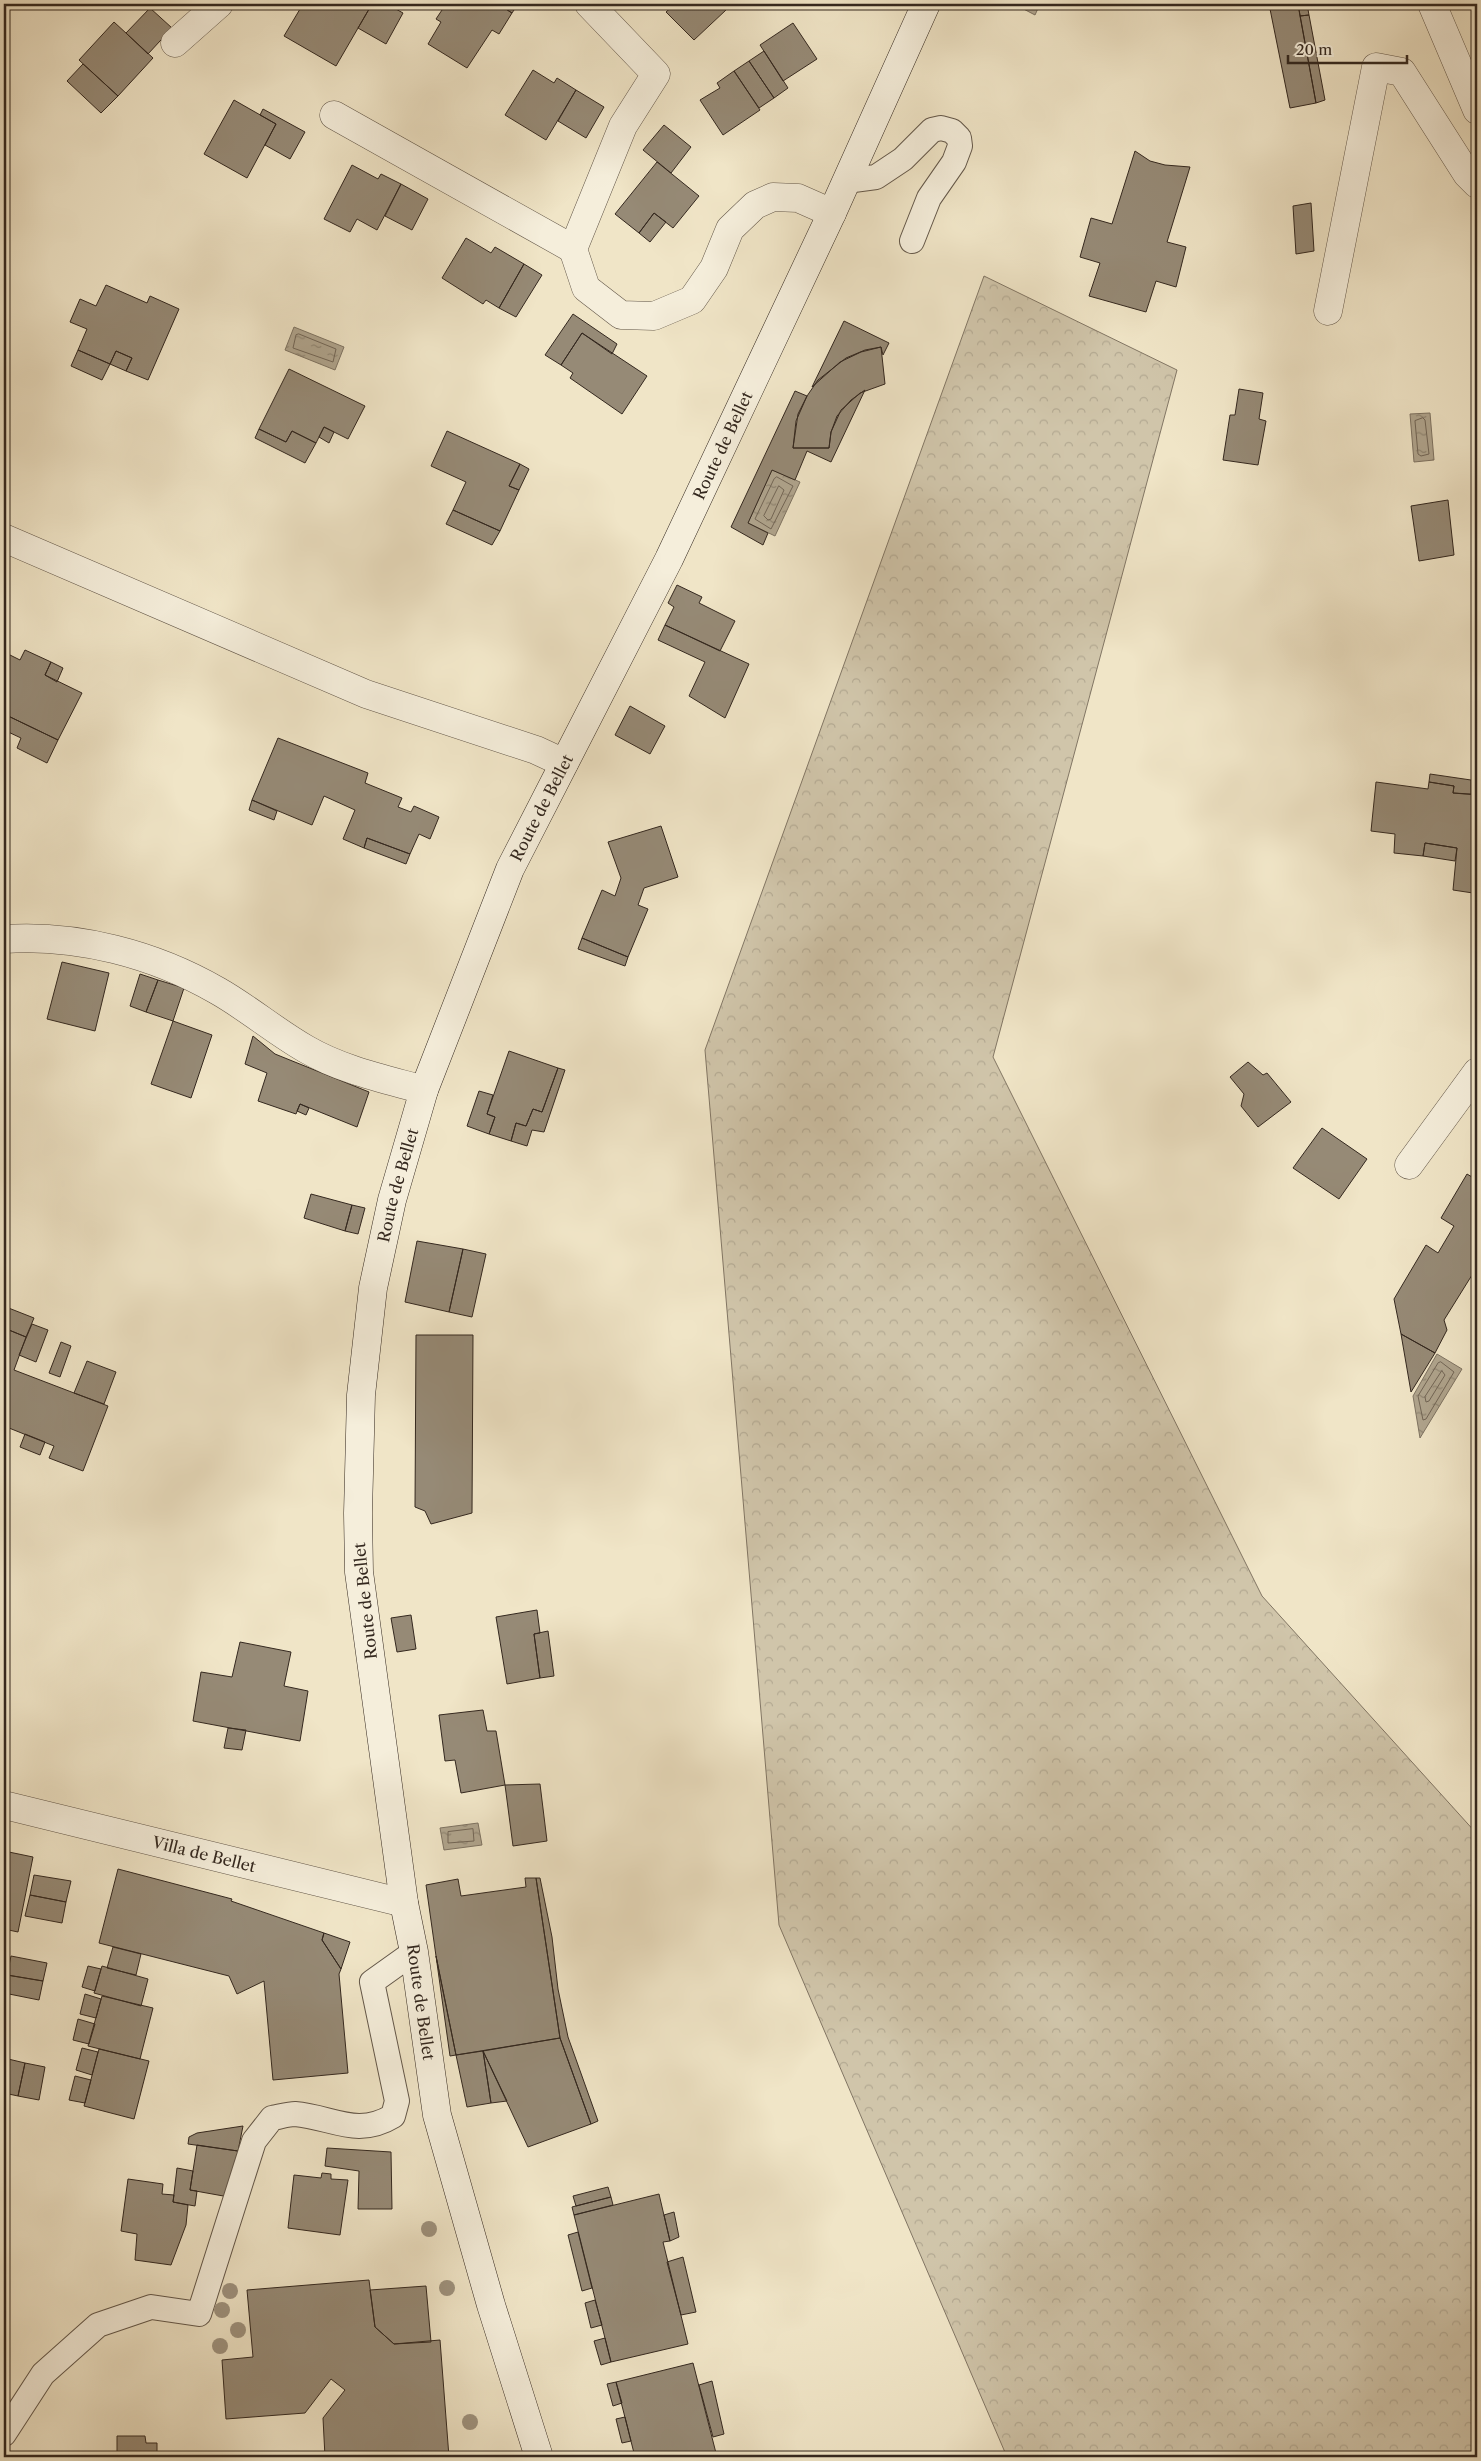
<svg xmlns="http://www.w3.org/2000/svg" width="1481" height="2461" font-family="'Libre Caslon Text',serif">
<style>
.forest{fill:url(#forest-crowns);stroke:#827664}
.water{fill:url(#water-ripples);stroke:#7e7362}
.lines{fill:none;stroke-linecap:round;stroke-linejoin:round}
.shore{stroke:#726656;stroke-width:1}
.building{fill:#968a76;stroke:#34281f}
.lane-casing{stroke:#635749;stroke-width:26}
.street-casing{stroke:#635749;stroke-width:29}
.secondary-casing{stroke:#34281f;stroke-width:29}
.lane{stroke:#f5eedb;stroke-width:24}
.street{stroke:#f5eedb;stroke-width:28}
.secondary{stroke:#f5eedb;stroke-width:28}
.tree{fill:#9e927e}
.labels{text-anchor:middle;stroke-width:4;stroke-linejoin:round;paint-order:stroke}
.street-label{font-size:16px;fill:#34281f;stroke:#f5eedb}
</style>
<defs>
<pattern id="forest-crowns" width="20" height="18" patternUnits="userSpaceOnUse" patternTransform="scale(1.25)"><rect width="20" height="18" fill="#d0c5aa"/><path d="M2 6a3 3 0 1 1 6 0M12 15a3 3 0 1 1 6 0" fill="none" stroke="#b3a992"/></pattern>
<pattern id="water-ripples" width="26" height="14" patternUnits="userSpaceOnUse" patternTransform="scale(1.25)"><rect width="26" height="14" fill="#b0a58e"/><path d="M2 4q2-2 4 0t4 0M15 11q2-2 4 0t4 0" fill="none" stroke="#908673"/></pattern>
</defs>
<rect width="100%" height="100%" fill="#f0e5c7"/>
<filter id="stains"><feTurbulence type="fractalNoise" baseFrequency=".004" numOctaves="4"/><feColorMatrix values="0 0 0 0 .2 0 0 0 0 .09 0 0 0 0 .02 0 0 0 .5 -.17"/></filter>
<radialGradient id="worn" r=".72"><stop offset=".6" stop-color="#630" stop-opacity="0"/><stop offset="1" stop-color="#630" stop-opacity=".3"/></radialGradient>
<path class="forest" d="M 984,276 L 1177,370 L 993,1057 L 1262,1596 L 1477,1834 L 1477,2457 L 1007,2457 L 779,1925 L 705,1050 Z"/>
<path class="water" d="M 1014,4 L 1040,4 L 1035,15 Z
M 294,327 L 344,347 L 335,370 L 285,350 Z
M 1430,413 L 1434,460 L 1414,462 L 1410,414 Z
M 772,470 L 800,482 L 775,536 L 748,523 Z
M 1437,1354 L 1462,1369 L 1420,1438 L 1413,1396 Z
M 478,1823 L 482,1845 L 444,1850 L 440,1828 Z"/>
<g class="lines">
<path class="shore" d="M 299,334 L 336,349 L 333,362 L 293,348 L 296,335 Z
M 1423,418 L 1425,420 L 1429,454 L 1421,456 L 1418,454 L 1415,421 Z
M 777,477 L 793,486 L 771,529 L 755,519 L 774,479 Z
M 779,486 L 784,490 L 771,519 L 768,520 L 764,516 Z
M 1441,1362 L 1454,1372 L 1426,1419 L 1423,1420 L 1418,1396 L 1438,1363 Z
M 1442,1371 L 1445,1375 L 1429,1401 L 1426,1402 L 1425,1397 Z
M 473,1829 L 474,1841 L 448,1843 L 448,1832 Z"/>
</g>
<path class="building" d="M 303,4 L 372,4 L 336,66 L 284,36 Z
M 372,4 L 387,4 L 403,13 L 386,44 L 358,28 Z
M 446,4 L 498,4 L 512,13 L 499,34 L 492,30 L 467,68 L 428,44 L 441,22 L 436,19 Z
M 498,4 L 518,4 L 512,13 Z
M 675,4 L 720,4 L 726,10 L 694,40 L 666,12 Z
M 1269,4 L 1298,4 L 1316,103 L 1290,108 Z
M 1298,4 L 1307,4 L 1309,15 L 1300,16 Z
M 150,8 L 172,28 L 148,54 L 126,33 Z
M 1309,15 L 1325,100 L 1316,103 L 1300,16 Z
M 114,22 L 153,58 L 118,96 L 79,60 Z
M 793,23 L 817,59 L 783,81 L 760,45 Z
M 764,51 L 788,88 L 774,98 L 749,61 Z
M 749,61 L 774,98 L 759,108 L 734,71 Z
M 83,64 L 118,96 L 101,113 L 67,81 Z
M 533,70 L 554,83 L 557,78 L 576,90 L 546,140 L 505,115 Z
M 734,71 L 760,110 L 723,135 L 700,100 L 720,88 L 717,83 Z
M 576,90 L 604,107 L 586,138 L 558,121 Z
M 234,100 L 276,124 L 247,178 L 204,154 Z
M 263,109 L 305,132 L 290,159 L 265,145 L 276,124 L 260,115 Z
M 664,125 L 691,147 L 671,173 L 643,150 Z
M 1135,151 L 1150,161 L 1165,165 L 1190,167 L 1167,242 L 1186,247 L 1176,287 L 1156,281 L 1146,312 L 1089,296 L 1100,263 L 1080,257 L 1091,218 L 1112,224 Z
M 657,162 L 699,196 L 673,228 L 654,213 L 639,233 L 615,214 Z
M 352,165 L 378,179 L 381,174 L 401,184 L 377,230 L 357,219 L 350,232 L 324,219 Z
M 401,184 L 428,199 L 412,230 L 385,216 Z
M 1311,203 L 1314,251 L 1296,254 L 1293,206 Z
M 654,213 L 666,222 L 650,242 L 639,233 Z
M 466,238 L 491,253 L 495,247 L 524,264 L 499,308 L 486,300 L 483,304 L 442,278 Z
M 524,264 L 542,275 L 516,317 L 499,308 Z
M 106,285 L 147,303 L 150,296 L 179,309 L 148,380 L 126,371 L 132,358 L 116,351 L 110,364 L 78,350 L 87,329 L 70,322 L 80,299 L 96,306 Z
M 573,314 L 617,344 L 612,354 L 582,333 L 561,365 L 545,355 Z
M 844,321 L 889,343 L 883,355 L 881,347 L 861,352 L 840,362 L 812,387 Z
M 582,333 L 647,376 L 622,414 L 570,378 L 573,373 L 561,365 Z
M 881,347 L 885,384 L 860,393 L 841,410 L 831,432 L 829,448 L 793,448 L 798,414 L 807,396 L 818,380 L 846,358 L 865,350 Z
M 78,350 L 110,364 L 102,380 L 71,366 Z
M 116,351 L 132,358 L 126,371 L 110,364 Z
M 289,369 L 365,406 L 348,439 L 324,427 L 316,443 L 292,431 L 286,442 L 259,429 Z
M 1239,389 L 1263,393 L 1259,419 L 1266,421 L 1258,465 L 1223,460 L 1230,415 L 1235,415 Z
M 865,390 L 831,462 L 807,451 L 795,480 L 772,470 L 748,523 L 768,533 L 763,545 L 731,527 L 795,391 L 807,396 L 796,421 L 793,448 L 829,448 L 831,432 L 837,416 L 851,400 Z
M 324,427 L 334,432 L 329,443 L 319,437 Z
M 259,429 L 286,442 L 292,431 L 316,443 L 305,463 L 255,438 Z
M 447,431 L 520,464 L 509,486 L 519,490 L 500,531 L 453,510 L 466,482 L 431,466 Z
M 520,464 L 529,469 L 519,490 L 509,486 Z
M 1448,500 L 1454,555 L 1419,561 L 1411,506 Z
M 453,510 L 500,531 L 492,545 L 446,524 Z
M 677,585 L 702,597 L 699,603 L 735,621 L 720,651 L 665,625 L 674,607 L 668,603 Z
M 665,625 L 749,664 L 725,718 L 689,696 L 705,662 L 658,640 Z
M 25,650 L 51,662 L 45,675 L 82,693 L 58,740 L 4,714 L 4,664 L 8,654 L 20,660 Z
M 51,662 L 63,668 L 57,682 L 45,675 Z
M 630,706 L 665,726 L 650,754 L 615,735 Z
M 4,714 L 58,740 L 47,763 L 17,748 L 21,738 L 4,730 Z
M 278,738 L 368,773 L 365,783 L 402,798 L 398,807 L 411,812 L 414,806 L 439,817 L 430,839 L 419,834 L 410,854 L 367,838 L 364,848 L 343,839 L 355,810 L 324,796 L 312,825 L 252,800 Z
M 1430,774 L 1471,780 L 1471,794 L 1453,793 L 1454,786 L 1429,782 Z
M 1376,782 L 1428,789 L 1429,782 L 1454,786 L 1453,793 L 1477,795 L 1477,861 L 1473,893 L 1453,890 L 1457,848 L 1425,843 L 1423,856 L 1394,853 L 1395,834 L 1371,831 Z
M 252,800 L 277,811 L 274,820 L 249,810 Z
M 661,826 L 678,877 L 644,888 L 638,905 L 648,909 L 628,957 L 582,938 L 602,890 L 615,896 L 621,878 L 608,842 Z
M 367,838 L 410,854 L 406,864 L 364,848 Z
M 1425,843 L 1457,848 L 1455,861 L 1423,856 Z
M 582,938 L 628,957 L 625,966 L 578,949 Z
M 62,962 L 109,973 L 95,1031 L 47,1019 Z
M 140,974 L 158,980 L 146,1012 L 130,1006 Z
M 158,980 L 184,988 L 173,1021 L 146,1012 Z
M 173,1021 L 212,1035 L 191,1098 L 151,1084 Z
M 253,1036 L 275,1054 L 369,1092 L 357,1127 L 300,1104 L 296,1114 L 258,1101 L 267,1073 L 245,1064 Z
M 509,1051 L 558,1068 L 542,1112 L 533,1109 L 526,1126 L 516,1123 L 511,1141 L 489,1134 L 495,1117 L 487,1114 Z
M 1248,1062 L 1263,1075 L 1267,1073 L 1291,1102 L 1258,1127 L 1241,1106 L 1244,1094 L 1230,1077 Z
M 558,1068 L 565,1070 L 544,1132 L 532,1130 L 527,1146 L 511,1141 L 516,1123 L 526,1126 L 533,1109 L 542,1112 Z
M 479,1091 L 493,1095 L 487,1114 L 495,1117 L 489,1134 L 467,1126 Z
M 300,1104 L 309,1108 L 306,1115 L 297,1111 Z
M 1322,1128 L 1367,1159 L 1339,1199 L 1293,1168 Z
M 1467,1174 L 1477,1180 L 1477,1267 L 1444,1320 L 1447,1330 L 1435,1353 L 1401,1334 L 1394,1299 L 1426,1245 L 1438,1253 L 1454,1226 L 1441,1218 Z
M 311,1194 L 352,1205 L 345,1231 L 304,1218 Z
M 352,1205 L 365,1208 L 358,1234 L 345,1231 Z
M 417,1241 L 463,1249 L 449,1312 L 405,1302 Z
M 463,1249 L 486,1254 L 472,1317 L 449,1312 Z
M 6,1307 L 34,1318 L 26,1337 L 4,1328 Z
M 32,1324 L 48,1330 L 36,1362 L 19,1355 Z
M 4,1328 L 26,1337 L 14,1370 L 108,1406 L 83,1471 L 49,1458 L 54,1446 L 4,1426 Z
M 1401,1334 L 1435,1353 L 1411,1392 Z
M 416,1335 L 473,1335 L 472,1513 L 431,1524 L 425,1511 L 415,1507 Z
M 61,1342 L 71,1346 L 60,1377 L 49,1373 Z
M 87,1361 L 116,1372 L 104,1404 L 74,1393 Z
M 25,1434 L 45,1442 L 40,1455 L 20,1447 Z
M 537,1610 L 540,1633 L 534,1634 L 540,1678 L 507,1684 L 496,1617 Z
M 411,1615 L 416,1649 L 397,1652 L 391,1618 Z
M 548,1631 L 554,1676 L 540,1678 L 534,1634 Z
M 240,1642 L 291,1652 L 284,1686 L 308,1691 L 300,1741 L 193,1721 L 201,1672 L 232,1677 Z
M 483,1710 L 487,1731 L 496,1731 L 505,1785 L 461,1793 L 455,1760 L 445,1761 L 439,1715 Z
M 228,1728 L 246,1730 L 242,1750 L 224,1748 Z
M 540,1784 L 547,1841 L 513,1846 L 505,1785 Z
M 4,1851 L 33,1857 L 18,1932 L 4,1929 Z
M 118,1869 L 232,1899 L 231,1901 L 324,1933 L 322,1940 L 341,1969 L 339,1974 L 348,2073 L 273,2080 L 264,1981 L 237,1994 L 229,1976 L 99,1943 Z
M 34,1875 L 71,1881 L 66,1902 L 30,1895 Z
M 525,1878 L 536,1878 L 560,2038 L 456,2055 L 436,1956 L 426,1885 L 458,1879 L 461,1896 L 526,1887 Z
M 536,1878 L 540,1878 L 552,1937 L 558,1989 L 568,2037 L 598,2121 L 591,2124 L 560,2038 Z
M 30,1895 L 66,1902 L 62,1923 L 25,1916 Z
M 324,1933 L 350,1942 L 341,1969 L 322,1940 Z
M 113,1947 L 141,1954 L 136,1975 L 107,1968 Z
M 11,1956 L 47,1963 L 43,1981 L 7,1975 Z
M 436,1956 L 456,2055 L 450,2056 Z
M 88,1966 L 101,1969 L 95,1991 L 82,1987 Z
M 102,1966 L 148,1979 L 141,2006 L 94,1993 Z
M 7,1975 L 43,1981 L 39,2000 L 4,1993 Z
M 85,1994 L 101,1999 L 96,2018 L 80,2014 Z
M 102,1996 L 153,2008 L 140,2059 L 88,2046 Z
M 78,2019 L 95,2024 L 89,2044 L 73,2040 Z
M 560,2038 L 591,2124 L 528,2147 L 483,2051 Z
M 82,2048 L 98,2052 L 92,2075 L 76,2070 Z
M 99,2049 L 149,2061 L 134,2119 L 84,2106 Z
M 483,2051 L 507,2101 L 491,2103 Z
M 483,2051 L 491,2103 L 467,2107 L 456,2055 Z
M 4,2058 L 25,2063 L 18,2096 L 4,2093 Z
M 25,2063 L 45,2067 L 39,2100 L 18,2096 Z
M 75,2076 L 91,2080 L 85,2103 L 69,2100 Z
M 243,2126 L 238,2151 L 188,2144 L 189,2137 L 197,2133 Z
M 197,2145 L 238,2151 L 229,2197 L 190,2190 Z
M 327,2148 L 391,2152 L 392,2209 L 358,2209 L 359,2171 L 325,2166 Z
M 177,2168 L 193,2171 L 190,2190 L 197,2191 L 195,2206 L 173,2202 Z
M 322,2173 L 331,2174 L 331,2179 L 348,2180 L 340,2235 L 288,2228 L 294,2175 L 321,2178 Z
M 128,2179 L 163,2184 L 162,2194 L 174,2195 L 173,2202 L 188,2205 L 186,2225 L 171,2265 L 135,2260 L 137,2234 L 121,2231 Z
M 608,2187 L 611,2197 L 576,2206 L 573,2196 Z
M 659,2194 L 670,2241 L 663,2242 L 688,2344 L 611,2362 L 574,2215 Z
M 611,2197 L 613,2205 L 574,2215 L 572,2207 Z
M 674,2212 L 679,2237 L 670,2241 L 664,2215 Z
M 578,2232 L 592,2288 L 582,2291 L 568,2235 Z
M 683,2257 L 696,2312 L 681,2315 L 667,2262 Z
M 369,2280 L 375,2327 L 394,2344 L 440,2340 L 449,2457 L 325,2457 L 323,2418 L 345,2390 L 331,2379 L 305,2413 L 226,2419 L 222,2360 L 253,2357 L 247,2290 Z
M 426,2286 L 431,2342 L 394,2344 L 375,2327 L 370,2290 Z
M 595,2300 L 602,2325 L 591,2328 L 585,2303 Z
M 605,2338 L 611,2362 L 601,2365 L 594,2341 Z
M 693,2363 L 717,2457 L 635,2457 L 616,2382 Z
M 712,2381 L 724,2434 L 713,2437 L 699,2385 Z
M 616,2382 L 622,2403 L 613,2406 L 607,2384 Z
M 625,2417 L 631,2441 L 622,2443 L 616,2419 Z
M 117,2436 L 145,2436 L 146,2443 L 157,2443 L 157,2457 L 117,2457 Z"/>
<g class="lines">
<g class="lane-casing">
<path id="lane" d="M 846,181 L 876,177 L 903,159 L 932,130 L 941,128 L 952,131 L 959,138 L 960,146 L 954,162 L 929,198 L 912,241
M 4,2434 L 43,2374 L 98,2325 L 151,2307 L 199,2314 L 254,2141 L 272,2118 C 279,2117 288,2114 295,2114 C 332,2117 357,2138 393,2116 L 397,2101 L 372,1982 L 414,1952"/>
</g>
<g class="street-casing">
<g id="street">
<path d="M 589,4 L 656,74 L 623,126 L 573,249 L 586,288 L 621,315 L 654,316 L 692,300 L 714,268 L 730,229 L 755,205 L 773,197 L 798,198 L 832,213"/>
<path d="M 1432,4 L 1477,110"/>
<path d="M 175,43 L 219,4"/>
<path d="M 334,115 L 573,249"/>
<path d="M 1328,311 L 1376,67 L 1402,72 L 1467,174 L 1477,184"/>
<path d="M 4,538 L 366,694 L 536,750 L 564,763"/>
<path d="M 4,939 C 77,934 154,954 218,991 C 248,1008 276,1032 306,1049 C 342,1070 385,1079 424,1090"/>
<path d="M 1409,1165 L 1477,1072"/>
<path id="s1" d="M 4,1805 L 404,1903"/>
</g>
</g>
<g class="secondary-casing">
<g id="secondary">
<path id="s2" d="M 539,2457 L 491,2305 L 437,2115 L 414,1952 L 404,1903 L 359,1572 L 358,1513 L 361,1395 L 373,1288 L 392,1200 L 424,1090 L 510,869 L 669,559 L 832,213 L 926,4"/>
</g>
</g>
<use href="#lane" class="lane"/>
<use href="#street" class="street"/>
<use href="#secondary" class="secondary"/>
</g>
<g class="tree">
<circle cx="429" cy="2229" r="8"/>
<circle cx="447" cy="2288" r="8"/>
<circle cx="230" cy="2291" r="8"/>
<circle cx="222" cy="2310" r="8"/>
<circle cx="238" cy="2330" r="8"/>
<circle cx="220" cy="2346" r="8"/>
<circle cx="470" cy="2422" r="8"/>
</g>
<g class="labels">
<g class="street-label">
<text dy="6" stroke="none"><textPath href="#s2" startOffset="2106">Route de Bellet</textPath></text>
<text dy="6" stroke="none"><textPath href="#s2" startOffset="1701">Route de Bellet</textPath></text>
<text dy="6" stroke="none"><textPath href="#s2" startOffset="1296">Route de Bellet</textPath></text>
<text transform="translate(365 1601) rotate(-96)" y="6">Route de Bellet</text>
<text dy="6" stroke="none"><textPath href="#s1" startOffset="206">Villa de Bellet</textPath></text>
<text transform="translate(421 2002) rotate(82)" y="6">Route de Bellet</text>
</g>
</g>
<rect width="1481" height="2461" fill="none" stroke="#f0e5c7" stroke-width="20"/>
<rect x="5" y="5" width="1471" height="2451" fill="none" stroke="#34281f" stroke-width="2.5"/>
<rect x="10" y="10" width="1461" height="2441" fill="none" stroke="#34281f"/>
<path d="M1288 55v8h119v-8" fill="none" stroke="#34281f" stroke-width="2.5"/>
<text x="1296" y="55" font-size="15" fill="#34281f" stroke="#f5eedb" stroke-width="4" paint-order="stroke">20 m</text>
<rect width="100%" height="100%" filter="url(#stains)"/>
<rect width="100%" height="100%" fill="url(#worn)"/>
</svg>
